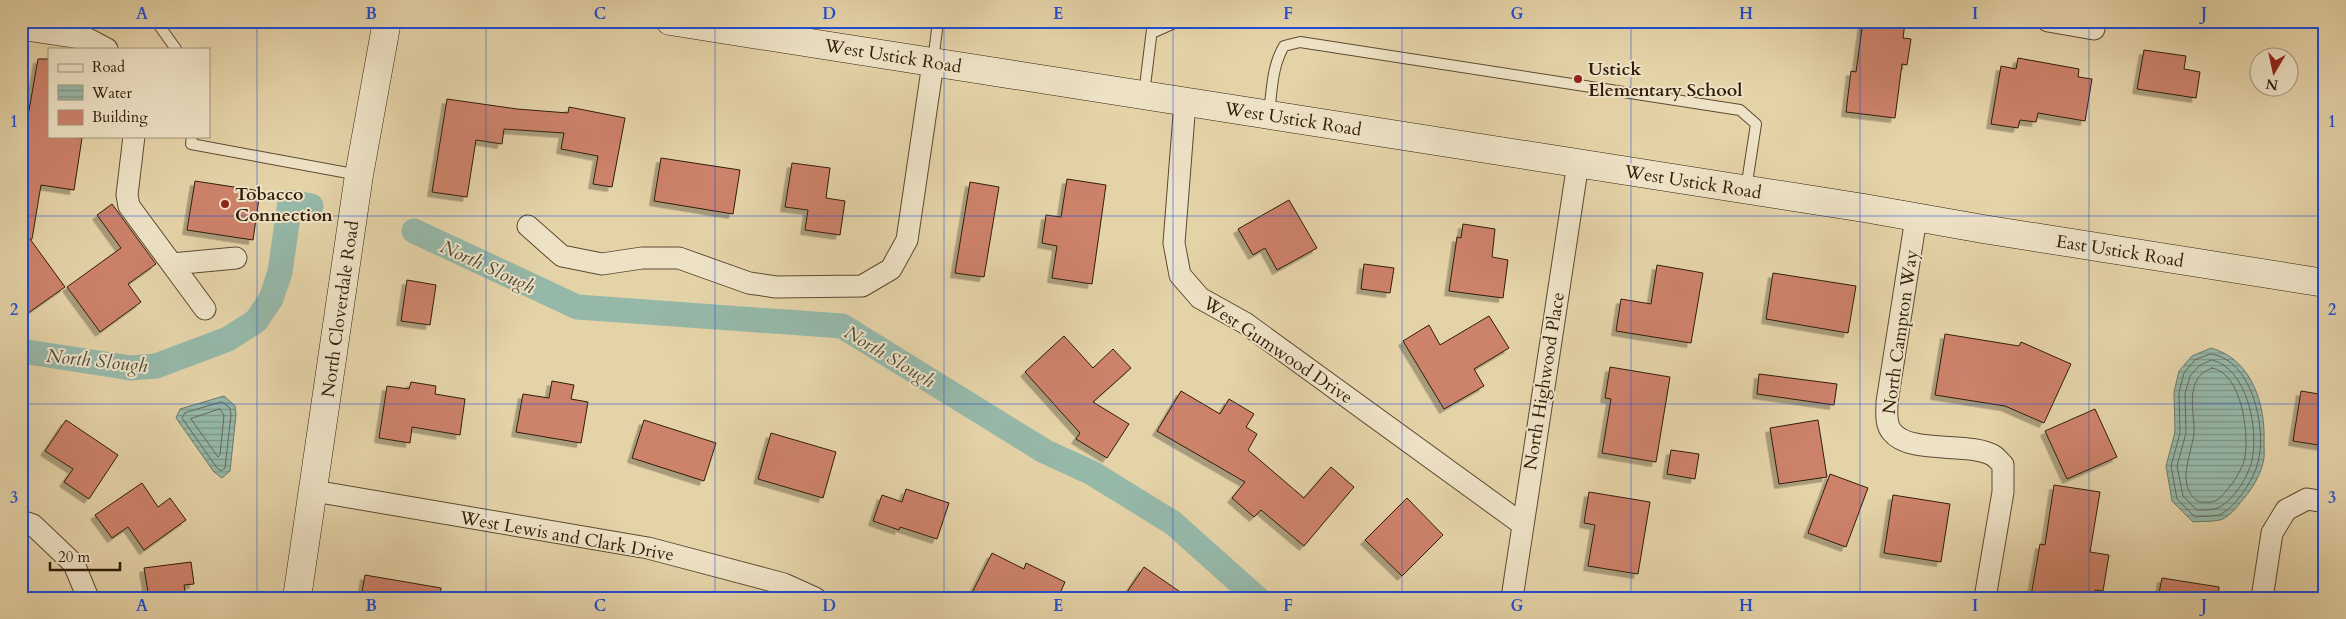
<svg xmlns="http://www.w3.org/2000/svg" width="2346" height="619" font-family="Cardo,serif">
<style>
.water{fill:url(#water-rules);stroke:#6d7a69}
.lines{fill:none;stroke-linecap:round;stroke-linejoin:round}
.shore{stroke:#636a59;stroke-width:1}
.canal{stroke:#96b8a9;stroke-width:25}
.building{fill:#cd826a;stroke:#301d09;filter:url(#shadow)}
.service-casing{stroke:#5d4a31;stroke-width:12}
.minor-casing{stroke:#5d4a31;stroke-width:23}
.secondary-casing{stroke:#301d09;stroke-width:29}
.service{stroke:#eee2c6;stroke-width:10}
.minor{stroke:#eee2c6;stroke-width:21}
.secondary{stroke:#eee2c6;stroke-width:28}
.grid{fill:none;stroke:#1d4ed8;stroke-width:1;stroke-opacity:0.55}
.poi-dot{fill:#8f2418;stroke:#eee2c6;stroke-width:2}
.labels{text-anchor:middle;stroke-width:4;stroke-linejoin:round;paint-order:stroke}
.street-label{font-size:18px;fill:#301d09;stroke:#eee2c6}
.poi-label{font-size:18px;font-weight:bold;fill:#301d09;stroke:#eee2c6;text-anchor:start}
.water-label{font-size:19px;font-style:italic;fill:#4f4c39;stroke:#eee2c6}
.neatline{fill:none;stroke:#1d4ed8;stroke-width:2}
.grid-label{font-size:16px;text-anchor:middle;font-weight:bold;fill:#1d4ed8}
</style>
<defs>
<pattern id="water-rules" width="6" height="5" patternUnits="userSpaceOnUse" patternTransform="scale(1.25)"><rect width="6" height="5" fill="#96b8a9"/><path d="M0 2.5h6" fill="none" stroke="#7b9588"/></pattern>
<filter id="shadow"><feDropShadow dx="-4.5" dy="4.5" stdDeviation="0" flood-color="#0004"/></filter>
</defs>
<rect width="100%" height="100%" fill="#e5d3a8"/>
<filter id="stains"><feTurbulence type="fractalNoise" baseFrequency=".004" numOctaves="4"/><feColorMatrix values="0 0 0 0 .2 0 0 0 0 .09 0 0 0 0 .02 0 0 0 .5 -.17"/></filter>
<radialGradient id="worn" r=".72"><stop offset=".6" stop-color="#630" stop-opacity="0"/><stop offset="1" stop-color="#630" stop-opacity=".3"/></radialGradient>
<path class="water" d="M 2211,348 C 2252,359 2266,405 2264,444 C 2264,450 2265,457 2263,463 C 2260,477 2250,492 2240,503 C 2236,509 2230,515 2223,519 C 2216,522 2202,521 2193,522 L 2172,501 L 2166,466 L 2175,432 L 2174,392 L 2179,371 L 2192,356 Z
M 224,396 L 235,406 L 236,415 L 230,471 L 222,478 L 214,472 L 176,418 L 180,409 Z"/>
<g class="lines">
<path class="shore" d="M 2211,354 C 2252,359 2267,428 2258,462 C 2255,477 2236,507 2221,514 C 2215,517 2203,516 2195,517 L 2177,499 L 2171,466 L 2180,433 L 2179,393 L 2184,373 L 2195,360 Z
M 2212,360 C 2247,368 2259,429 2252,460 C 2249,476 2234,499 2220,507 C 2214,510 2204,510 2197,510 L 2183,496 L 2177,466 L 2186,433 L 2185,394 L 2190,376 L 2199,366 Z
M 2212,368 C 2242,373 2249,433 2245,457 C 2243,468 2234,482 2226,491 C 2223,494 2220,499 2215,501 C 2211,503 2204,502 2199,502 C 2175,486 2191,456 2194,434 C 2195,417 2188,396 2197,380 C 2200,373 2206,371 2212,368 Z
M 222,402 L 230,408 L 231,415 L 225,468 L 221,471 L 217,468 L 182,418 L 185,413 Z
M 220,409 L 224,415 L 220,455 L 218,457 L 191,419 Z"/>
<path class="canal" d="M 414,231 L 577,307 L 842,326 L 1044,451 L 1092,473 L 1173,523 L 1257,598
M 21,351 L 131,368 L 156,366 L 228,339 L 256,321 L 271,299 L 280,272 L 290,202 L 311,206"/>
</g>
<path class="building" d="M 1863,21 L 1905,23 L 1903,38 L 1911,39 L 1907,65 L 1902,64 L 1895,118 L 1846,112 L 1851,71 L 1856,72 Z
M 2144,50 L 2186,56 L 2184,69 L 2200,72 L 2196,98 L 2137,89 Z
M 2018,58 L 2079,69 L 2078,77 L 2092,79 L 2085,121 L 2038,113 L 2036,122 L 2020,120 L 2018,128 L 1991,124 L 2001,66 L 2016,69 Z
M 38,59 L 49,59 L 49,136 L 82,138 L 74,190 L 41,185 L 32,239 L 30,239 L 65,287 L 21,318 L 21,156 Z
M 447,99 L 517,109 L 568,113 L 569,107 L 625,118 L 612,187 L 593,184 L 598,156 L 561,149 L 564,133 L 504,129 L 502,144 L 476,140 L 467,197 L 432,192 Z
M 661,158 L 740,170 L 733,214 L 654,201 Z
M 792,163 L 830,168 L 826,198 L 845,201 L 840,235 L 805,230 L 808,210 L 785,207 Z
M 1067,179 L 1106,185 L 1092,284 L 1052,278 L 1057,246 L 1042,243 L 1046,215 L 1061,217 Z
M 195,181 L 260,191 L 253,240 L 187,230 Z
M 970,182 L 999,187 L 984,277 L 955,273 Z
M 1289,200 L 1317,248 L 1277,270 L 1265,248 L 1253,255 L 1238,229 Z
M 112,204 L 156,264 L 128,284 L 141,302 L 100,332 L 67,287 L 121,248 L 97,215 Z
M 1463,224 L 1495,229 L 1492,257 L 1508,260 L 1503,298 L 1449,291 L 1457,237 L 1461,238 Z
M 1364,264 L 1394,268 L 1390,293 L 1361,289 Z
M 1657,265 L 1703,273 L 1691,343 L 1616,331 L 1621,299 L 1651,304 Z
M 1773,273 L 1856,286 L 1848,333 L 1766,319 Z
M 407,280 L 436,285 L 430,325 L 401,321 Z
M 1489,316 L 1509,348 L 1474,369 L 1484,386 L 1444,409 L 1403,341 L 1429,325 L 1440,345 Z
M 1945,334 L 2019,346 L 2021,342 L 2071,364 L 2044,423 L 2005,406 L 1935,395 Z
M 1064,336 L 1093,368 L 1113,349 L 1131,368 L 1093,402 L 1129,424 L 1107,458 L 1076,439 L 1080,433 L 1025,372 Z
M 1610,367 L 1670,377 L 1656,462 L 1602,453 L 1611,399 L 1605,398 Z
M 1759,374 L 1837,384 L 1834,405 L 1757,394 Z
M 552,381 L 574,385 L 571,399 L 588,402 L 581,443 L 516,432 L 523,394 L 549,398 Z
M 411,382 L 436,386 L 435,394 L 465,399 L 460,435 L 412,427 L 410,443 L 379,438 L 387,386 L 409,389 Z
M 1181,391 L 1220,414 L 1229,399 L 1254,414 L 1246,427 L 1257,434 L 1248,450 L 1304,498 L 1331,467 L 1354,487 L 1304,546 L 1261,510 L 1254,517 L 1232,498 L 1245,482 L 1157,431 Z
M 2301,391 L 2325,395 L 2325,446 L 2293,441 Z
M 2095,409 L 2117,457 L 2067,479 L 2045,431 Z
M 66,420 L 118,455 L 89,499 L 64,482 L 73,469 L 45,451 Z
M 644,420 L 716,443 L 704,481 L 632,458 Z
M 1818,420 L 1827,477 L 1779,484 L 1770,428 Z
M 771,433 L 836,452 L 823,498 L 758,479 Z
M 1671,450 L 1699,454 L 1695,479 L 1667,474 Z
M 1830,474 L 1868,488 L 1846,547 L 1808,533 Z
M 142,483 L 158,507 L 170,498 L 186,520 L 144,550 L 128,527 L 112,538 L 95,515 Z
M 2054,485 L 2100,492 L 2090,552 L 2109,555 L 2103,591 L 2095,590 L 2094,598 L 2031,596 L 2040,544 L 2045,545 Z
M 906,489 L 949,503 L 937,539 L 900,527 L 899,530 L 873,521 L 882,495 L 902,502 Z
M 1589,492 L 1650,502 L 1638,574 L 1588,566 L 1595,525 L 1584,523 Z
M 1893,495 L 1950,504 L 1941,562 L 1884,553 Z
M 1407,498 L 1443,535 L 1402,576 L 1365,540 Z
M 992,553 L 1024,569 L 1026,563 L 1065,582 L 1058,598 L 986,598 L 973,591 Z
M 191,562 L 194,584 L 184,585 L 186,598 L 149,598 L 144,568 Z
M 1144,567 L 1189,598 L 1123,598 Z
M 365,575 L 441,588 L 440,598 L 361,598 Z
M 2162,578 L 2219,587 L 2218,598 L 2158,598 Z"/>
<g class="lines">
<g class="service-casing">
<path id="service" d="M 156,21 L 176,49
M 1152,33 L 1179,21
M 933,62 L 938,21
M 1144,94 L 1153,21
M 1269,113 C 1272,90 1272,66 1284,46 L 1300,42 L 1740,110 L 1756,124 L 1746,189
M 192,136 L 191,144 L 359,175"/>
</g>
<g class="minor-casing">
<path id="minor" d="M 2048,21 L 2094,29
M 21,29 L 88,39 L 107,49
M 1185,102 L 1174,243 L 1180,275 L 1200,298 L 1245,323 L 1522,524
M 134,136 L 127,195 L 129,206 L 205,309
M 1916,218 L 1887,402 C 1887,412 1885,424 1892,432 C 1910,455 1971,441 1994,456 C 1997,458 2000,462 2003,465 L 2003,492 L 1985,598
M 528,226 L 562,256 L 602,264 L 642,258 L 679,258 L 749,283 L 776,287 L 862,286 L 891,269 L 907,240 L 933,63
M 172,264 L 236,258
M 314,491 L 648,548 L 784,584 L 815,598
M 21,521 L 33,525 L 74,564 L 88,598
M 1512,598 L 1578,163
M 2262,598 L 2272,533 L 2286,510 L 2307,499 L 2325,502"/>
</g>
<g class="secondary-casing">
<path id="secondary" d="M 670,21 L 1864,208 L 1983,229 L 2325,283
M 297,598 L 359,175 L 387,21"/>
</g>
<use href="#service" class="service"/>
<use href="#minor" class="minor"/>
<use href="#secondary" class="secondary"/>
</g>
<path class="grid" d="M 257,21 L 257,598M 486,21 L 486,598M 715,21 L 715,598M 944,21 L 944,598M 1173,21 L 1173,598M 1402,21 L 1402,598M 1631,21 L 1631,598M 1860,21 L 1860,598M 2089,21 L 2089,598M 21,216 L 2325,216M 21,404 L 2325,404"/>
<g class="poi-dot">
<circle cx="1578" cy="79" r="5"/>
<circle cx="225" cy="204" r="5"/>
</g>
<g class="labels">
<g class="street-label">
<text transform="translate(893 56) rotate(9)" y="6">West Ustick Road</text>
<text transform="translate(1293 119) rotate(9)" y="6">West Ustick Road</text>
<text transform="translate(1693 182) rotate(9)" y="6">West Ustick Road</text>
<text transform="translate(2120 251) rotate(9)" y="6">East Ustick Road</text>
<text transform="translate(340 309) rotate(-82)" y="6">North Cloverdale Road</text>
<text transform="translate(1900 332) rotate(-82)" y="6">North Campton Way</text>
<text transform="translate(1278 350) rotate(34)" y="6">West Gumwood Drive</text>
<text transform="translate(1544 381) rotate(-81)" y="6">North Highwood Place</text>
<text transform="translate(567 536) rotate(10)" y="6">West Lewis and Clark Drive</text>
</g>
<g class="poi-label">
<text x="1588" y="75">Ustick<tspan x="1588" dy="21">Elementary School</tspan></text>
<text x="235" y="200">Tobacco<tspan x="235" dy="21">Connection</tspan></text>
</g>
<g class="water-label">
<text transform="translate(488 266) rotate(25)" y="7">North Slough</text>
<text transform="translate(890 356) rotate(31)" y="7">North Slough</text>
<text transform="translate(97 360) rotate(6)" y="7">North Slough</text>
</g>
</g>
<rect width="2346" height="619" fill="none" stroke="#e5d3a8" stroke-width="55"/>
<rect x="48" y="48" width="162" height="90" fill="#eee2c6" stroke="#a2937a"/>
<rect x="58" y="64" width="25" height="8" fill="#eee2c6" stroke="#a2937a"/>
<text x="92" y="72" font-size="15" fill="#301d09">Road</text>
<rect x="58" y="85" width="25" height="15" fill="url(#water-rules)" stroke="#a2937a"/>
<text x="92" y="98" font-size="15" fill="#301d09">Water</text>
<rect x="58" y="110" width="25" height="15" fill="#cd826a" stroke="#a2937a"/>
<text x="92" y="122" font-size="15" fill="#301d09">Building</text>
<g transform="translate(2274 72) rotate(189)"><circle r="24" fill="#eee2c6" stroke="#a2937a"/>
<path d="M0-4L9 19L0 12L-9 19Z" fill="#8f2418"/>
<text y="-8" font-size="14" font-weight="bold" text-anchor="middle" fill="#301d09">N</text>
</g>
<path d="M50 562v8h70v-8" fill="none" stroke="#301d09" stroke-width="2.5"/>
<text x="58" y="562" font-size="15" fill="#301d09" stroke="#eee2c6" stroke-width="4" paint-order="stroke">20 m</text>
<rect x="28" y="28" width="2290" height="564" class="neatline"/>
<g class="grid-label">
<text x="142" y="19">A</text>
<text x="371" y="19">B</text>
<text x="600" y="19">C</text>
<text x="829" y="19">D</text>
<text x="1058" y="19">E</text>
<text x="1288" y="19">F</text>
<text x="1517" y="19">G</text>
<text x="1746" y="19">H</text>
<text x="1975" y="19">I</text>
<text x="2204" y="19">J</text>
<text x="14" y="127">1</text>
<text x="2332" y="127">1</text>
<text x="14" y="315">2</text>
<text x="2332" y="315">2</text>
<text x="14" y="503">3</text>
<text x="2332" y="503">3</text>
<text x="142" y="611">A</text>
<text x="371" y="611">B</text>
<text x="600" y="611">C</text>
<text x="829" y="611">D</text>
<text x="1058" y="611">E</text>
<text x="1288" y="611">F</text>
<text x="1517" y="611">G</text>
<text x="1746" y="611">H</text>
<text x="1975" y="611">I</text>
<text x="2204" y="611">J</text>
</g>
<rect width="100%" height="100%" filter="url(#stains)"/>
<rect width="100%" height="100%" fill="url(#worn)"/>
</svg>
